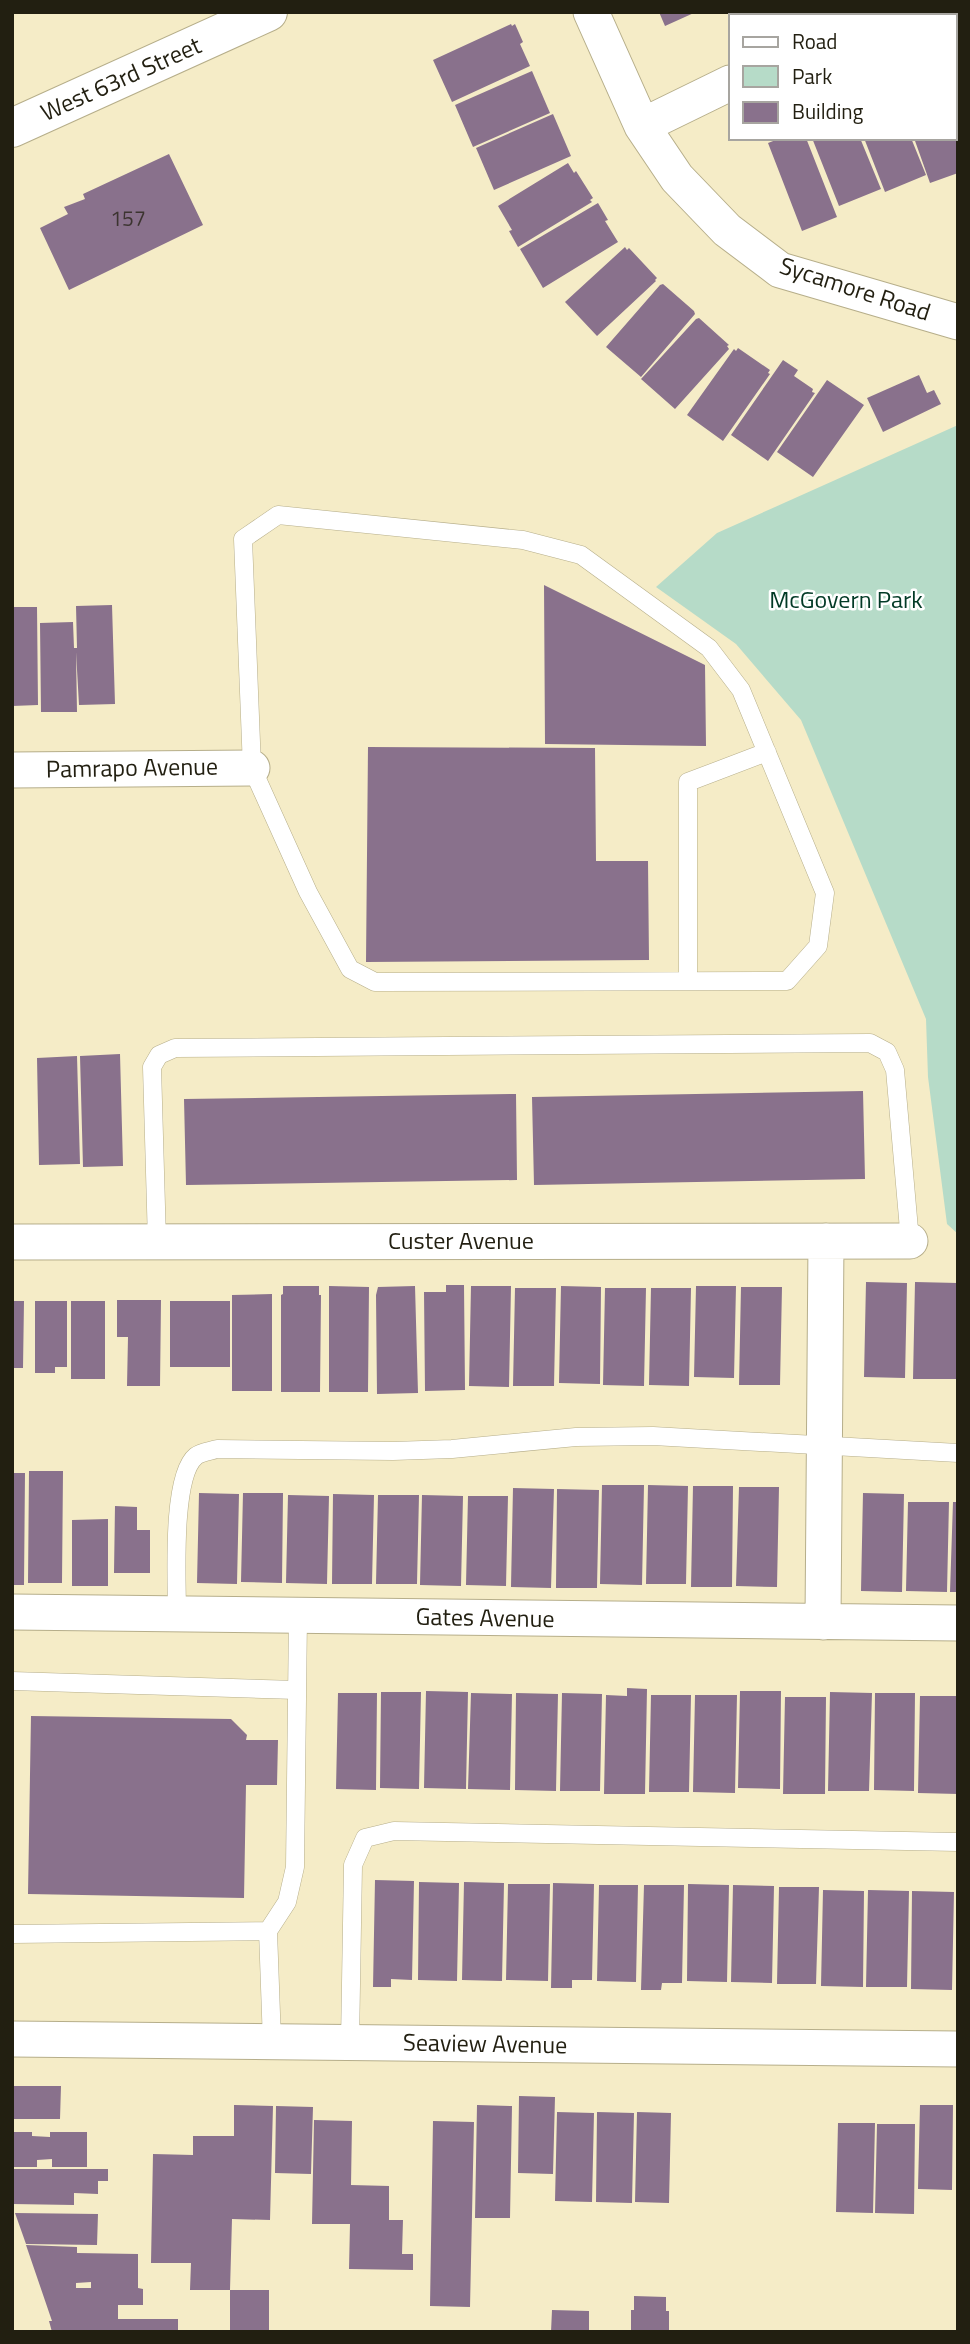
<svg xmlns="http://www.w3.org/2000/svg" width="970" height="2344" font-family="'Titillium Web',sans-serif">
<style>
.green{fill:#b6dbc8}
.building{fill:#89718c;fill-rule:evenodd}
.lines{fill:none;stroke-linecap:round;stroke-linejoin:round}
.lane-casing{stroke:#b6ae8a;stroke-width:19}
.street-casing{stroke:#b6ae8a;stroke-width:37}
.primary-casing{stroke:#b6ae8a;stroke-width:40}
.lane{stroke:#fff;stroke-width:18}
.street{stroke:#fff;stroke-width:35}
.primary{stroke:#fff;stroke-width:38}
.labels{text-anchor:middle;stroke-width:5;stroke-linejoin:round;paint-order:stroke}
.number-label{font-size:21px;fill:#3c3430}
.street-label{font-size:24px;fill:#221f11;stroke:#fff}
.park-label{font-size:24px;fill:#023a26;stroke:#fff}
</style>
<rect width="100%" height="100%" fill="#f5ecc7"/>
<path class="green" d="M 958,425 L 958,1234 L 947,1224 L 928,1077 L 926,1019 L 801,720 L 736,644 L 656,587 L 717,533 Z"/>
<path class="building" d="M 659,12 L 696,12 L 665,26 Z
M 511,24 L 512,26 L 515,24 L 523,42 L 520,44 L 530,66 L 452,102 L 433,60 Z
M 532,71 L 550,113 L 473,147 L 455,105 Z
M 958,73 L 958,104 L 957,104 L 954,95 L 954,74 Z
M 553,114 L 571,156 L 494,190 L 476,148 Z
M 955,116 L 958,125 L 958,173 L 930,183 L 914,138 L 954,138 Z
M 781,138 L 806,138 L 837,217 L 802,231 L 768,143 Z
M 812,138 L 860,138 L 881,189 L 839,206 Z
M 864,138 L 911,138 L 926,175 L 885,192 Z
M 169,154 L 203,225 L 69,290 L 40,228 L 68,214 L 64,207 L 85,199 L 83,194 Z
M 568,163 L 574,173 L 576,171 L 593,198 L 590,200 L 592,202 L 518,247 L 509,231 L 512,230 L 498,206 Z
M 598,203 L 608,220 L 605,221 L 618,242 L 543,288 L 520,249 Z
M 625,247 L 627,250 L 629,248 L 657,278 L 655,280 L 656,281 L 597,336 L 565,302 Z
M 663,284 L 694,311 L 695,314 L 641,377 L 606,347 L 660,285 Z
M 699,318 L 729,345 L 727,346 L 729,349 L 675,409 L 641,379 L 696,319 Z
M 738,348 L 770,370 L 768,373 L 770,374 L 723,441 L 687,415 L 734,349 L 736,351 Z
M 783,360 L 798,370 L 794,376 L 813,389 L 812,392 L 815,393 L 768,461 L 731,435 Z
M 919,375 L 927,393 L 934,390 L 941,404 L 883,432 L 867,398 Z
M 827,380 L 864,405 L 813,477 L 777,452 Z
M 544,585 L 705,665 L 706,746 L 545,744 Z
M 112,605 L 115,704 L 79,705 L 76,652 L 77,712 L 41,712 L 40,623 L 73,622 L 74,648 L 77,648 L 76,606 Z
M 12,607 L 37,607 L 38,705 L 12,706 Z
M 368,747 L 595,748 L 596,861 L 648,861 L 649,960 L 366,962 Z
M 120,1054 L 123,1166 L 83,1167 L 80,1056 Z
M 77,1056 L 80,1164 L 39,1165 L 37,1058 Z
M 863,1091 L 865,1179 L 534,1185 L 532,1097 Z
M 516,1094 L 517,1180 L 186,1185 L 184,1099 Z
M 866,1282 L 907,1283 L 905,1378 L 864,1377 Z
M 915,1282 L 958,1283 L 956,1379 L 913,1379 Z
M 446,1285 L 464,1285 L 465,1390 L 425,1391 L 424,1292 L 446,1292 Z
M 283,1286 L 319,1286 L 319,1295 L 321,1295 L 320,1392 L 281,1392 L 281,1295 L 283,1294 Z
M 329,1286 L 369,1287 L 368,1392 L 329,1392 Z
M 415,1286 L 418,1393 L 377,1394 L 376,1295 L 378,1287 Z
M 471,1286 L 511,1286 L 509,1387 L 469,1386 Z
M 561,1286 L 601,1287 L 600,1384 L 559,1383 Z
M 696,1286 L 736,1286 L 734,1378 L 694,1377 Z
M 741,1287 L 782,1287 L 780,1385 L 739,1385 Z
M 515,1288 L 556,1288 L 554,1386 L 513,1386 Z
M 605,1288 L 646,1288 L 644,1386 L 603,1385 Z
M 651,1288 L 691,1288 L 689,1386 L 649,1385 Z
M 272,1294 L 272,1391 L 232,1391 L 232,1295 Z
M 117,1300 L 161,1300 L 160,1386 L 127,1386 L 128,1337 L 117,1337 Z
M 12,1301 L 24,1301 L 23,1368 L 12,1368 Z
M 35,1301 L 67,1301 L 67,1367 L 55,1367 L 55,1373 L 35,1373 Z
M 71,1301 L 105,1301 L 105,1379 L 71,1379 Z
M 170,1301 L 230,1301 L 230,1367 L 170,1367 Z
M 29,1471 L 63,1471 L 62,1583 L 28,1583 Z
M 12,1473 L 25,1473 L 24,1585 L 12,1585 Z
M 602,1485 L 644,1485 L 642,1585 L 600,1584 Z
M 648,1485 L 688,1486 L 686,1584 L 646,1584 Z
M 693,1486 L 733,1486 L 732,1587 L 691,1587 Z
M 739,1487 L 779,1487 L 777,1587 L 736,1586 Z
M 513,1488 L 554,1489 L 551,1588 L 511,1587 Z
M 557,1489 L 599,1490 L 597,1588 L 556,1588 Z
M 199,1493 L 239,1494 L 237,1584 L 197,1583 Z
M 243,1493 L 283,1493 L 282,1583 L 241,1582 Z
M 863,1493 L 904,1494 L 902,1592 L 861,1591 Z
M 333,1494 L 374,1495 L 372,1584 L 332,1584 Z
M 288,1495 L 329,1496 L 327,1584 L 286,1583 Z
M 378,1495 L 419,1495 L 417,1584 L 376,1584 Z
M 422,1495 L 463,1496 L 461,1586 L 420,1585 Z
M 468,1496 L 508,1496 L 506,1586 L 466,1585 Z
M 908,1502 L 949,1502 L 947,1592 L 906,1591 Z
M 953,1502 L 958,1502 L 958,1592 L 950,1592 Z
M 115,1506 L 137,1507 L 137,1530 L 150,1530 L 150,1573 L 114,1573 Z
M 108,1519 L 108,1586 L 72,1586 L 72,1520 Z
M 627,1688 L 647,1689 L 645,1794 L 604,1794 L 606,1695 L 627,1696 Z
M 426,1691 L 468,1692 L 466,1789 L 424,1788 Z
M 740,1691 L 781,1691 L 780,1789 L 738,1788 Z
M 381,1692 L 421,1692 L 419,1789 L 380,1788 Z
M 830,1692 L 872,1693 L 869,1791 L 828,1791 Z
M 338,1693 L 377,1693 L 376,1790 L 336,1789 Z
M 471,1693 L 512,1694 L 510,1790 L 468,1789 Z
M 516,1693 L 558,1694 L 556,1791 L 515,1790 Z
M 562,1693 L 602,1694 L 600,1791 L 560,1791 Z
M 875,1693 L 915,1693 L 914,1791 L 874,1790 Z
M 651,1695 L 691,1695 L 689,1792 L 649,1792 Z
M 695,1695 L 737,1695 L 735,1793 L 693,1792 Z
M 920,1696 L 958,1696 L 958,1794 L 918,1793 Z
M 785,1697 L 826,1697 L 825,1794 L 783,1794 Z
M 31,1716 L 231,1719 L 247,1735 L 246,1740 L 278,1740 L 277,1785 L 246,1785 L 244,1898 L 28,1894 Z
M 375,1880 L 414,1881 L 412,1980 L 391,1979 L 391,1987 L 373,1987 Z
M 419,1882 L 459,1883 L 457,1981 L 418,1980 Z
M 464,1882 L 504,1883 L 502,1981 L 462,1980 Z
M 553,1883 L 594,1884 L 592,1980 L 572,1980 L 572,1988 L 551,1988 Z
M 508,1884 L 550,1884 L 548,1981 L 506,1980 Z
M 688,1884 L 729,1885 L 727,1982 L 687,1981 Z
M 599,1885 L 638,1885 L 636,1982 L 597,1981 Z
M 644,1885 L 684,1885 L 682,1983 L 662,1983 L 661,1990 L 641,1990 Z
M 733,1885 L 774,1886 L 772,1983 L 731,1982 Z
M 779,1887 L 819,1887 L 816,1984 L 777,1984 Z
M 823,1890 L 864,1891 L 863,1987 L 821,1986 Z
M 868,1890 L 909,1891 L 907,1987 L 866,1987 Z
M 912,1891 L 954,1892 L 952,1990 L 911,1989 Z
M 12,2086 L 61,2086 L 60,2119 L 12,2119 Z
M 519,2096 L 555,2097 L 553,2174 L 518,2173 Z
M 234,2105 L 273,2106 L 270,2220 L 232,2219 L 230,2290 L 190,2290 L 191,2263 L 151,2263 L 153,2154 L 193,2155 L 193,2136 L 234,2136 Z
M 477,2105 L 512,2106 L 510,2218 L 475,2218 Z
M 920,2105 L 953,2105 L 952,2190 L 918,2189 Z
M 276,2106 L 313,2107 L 311,2174 L 275,2173 Z
M 557,2112 L 594,2113 L 592,2202 L 555,2201 Z
M 597,2112 L 634,2113 L 632,2203 L 596,2202 Z
M 637,2112 L 671,2113 L 669,2203 L 635,2202 Z
M 314,2120 L 352,2121 L 351,2185 L 389,2186 L 389,2220 L 403,2220 L 402,2254 L 413,2254 L 413,2270 L 349,2269 L 350,2224 L 312,2224 Z
M 433,2121 L 474,2122 L 470,2307 L 430,2306 Z
M 838,2123 L 875,2123 L 873,2213 L 836,2212 Z
M 877,2124 L 915,2124 L 914,2214 L 875,2213 Z
M 12,2132 L 32,2132 L 32,2136 L 50,2137 L 50,2132 L 87,2132 L 87,2167 L 52,2167 L 52,2159 L 37,2160 L 37,2167 L 12,2167 Z
M 12,2169 L 108,2169 L 108,2181 L 98,2181 L 98,2194 L 74,2193 L 74,2205 L 12,2204 Z
M 15,2213 L 98,2214 L 97,2245 L 26,2244 Z
M 26,2245 L 77,2247 L 77,2253 L 138,2254 L 138,2288 L 143,2289 L 143,2305 L 118,2305 L 118,2319 L 178,2319 L 178,2332 L 52,2332 L 49,2321 L 52,2321 ZM 91,2282 L 91,2288 L 76,2288 L 76,2283 Z
M 230,2290 L 269,2290 L 269,2332 L 230,2332 Z
M 634,2296 L 666,2297 L 666,2311 L 669,2311 L 669,2332 L 631,2332 L 631,2310 L 634,2310 Z
M 552,2310 L 589,2311 L 589,2332 L 551,2332 Z"/>
<g class="lines">
<g class="lane-casing">
<path id="lane" d="M 278,515 L 523,540 L 581,555 L 709,648 L 741,690 L 825,893 L 818,946 L 787,981 L 375,982 L 350,969 L 308,892 L 252,768 L 243,539 Z
M 688,981 L 688,782 L 767,752
M 157,1242 L 152,1067 L 159,1055 L 175,1048 L 870,1043 L 887,1052 L 895,1070 L 910,1241
M 177,1614 C 177,1582 171,1476 196,1456 C 201,1452 211,1451 217,1449 L 393,1451 L 452,1449 L 576,1437 L 653,1436 L 958,1453
M 12,1681 L 297,1690
M 268,1931 L 287,1902 L 295,1867 L 298,1616
M 12,1934 L 268,1931 L 272,2042
M 350,2043 L 353,1865 L 365,1838 L 394,1831 L 958,1842"/>
</g>
<g class="street-casing">
<path id="street" d="M 591,12 L 642,126 L 677,178 L 727,230 L 780,270 L 958,322
M 898,16 L 909,12
M 642,126 L 730,83
M 12,770 L 252,768
M 12,1242 L 910,1241
M 12,1612 L 958,1623
M 823,1622 L 826,1241
M 12,2039 L 958,2049"/>
</g>
<g class="primary-casing">
<path id="primary" d="M 12,128 L 268,12"/>
</g>
<use href="#lane" class="lane"/>
<use href="#street" class="street"/>
<use href="#primary" class="primary"/>
</g>
<g class="labels">
<g class="number-label">
<text x="128" y="226">157</text>
</g>
<g class="street-label">
<text transform="translate(121 79) rotate(-24)" y="8">West 63rd Street</text>
<text transform="translate(855 289) rotate(18)" y="8">Sycamore Road</text>
<text transform="translate(132 768) rotate(-1)" y="8">Pamrapo Avenue</text>
<text x="461" y="1249">Custer Avenue</text>
<text transform="translate(485 1618) rotate(1)" y="8">Gates Avenue</text>
<text transform="translate(485 2044) rotate(1)" y="8">Seaview Avenue</text>
</g>
<g class="park-label">
<text x="846" y="608">McGovern Park</text>
</g>
</g>
<rect width="970" height="2344" fill="none" stroke="#221f11" stroke-width="28"/>
<rect x="729" y="14" width="228" height="126" fill="#ffffff" stroke="#a7a5a0" stroke-width="2"/>
<rect x="743" y="37" width="35" height="10" fill="#ffffff" stroke="#a7a5a0" stroke-width="2"/>
<text x="792" y="49" font-size="21" fill="#221f11">Road</text>
<rect x="743" y="66" width="35" height="21" fill="#b6dbc8" stroke="#a7a5a0" stroke-width="2"/>
<text x="792" y="84" font-size="21" fill="#221f11">Park</text>
<rect x="743" y="102" width="35" height="21" fill="#89718c" stroke="#a7a5a0" stroke-width="2"/>
<text x="792" y="119" font-size="21" fill="#221f11">Building</text>
</svg>
